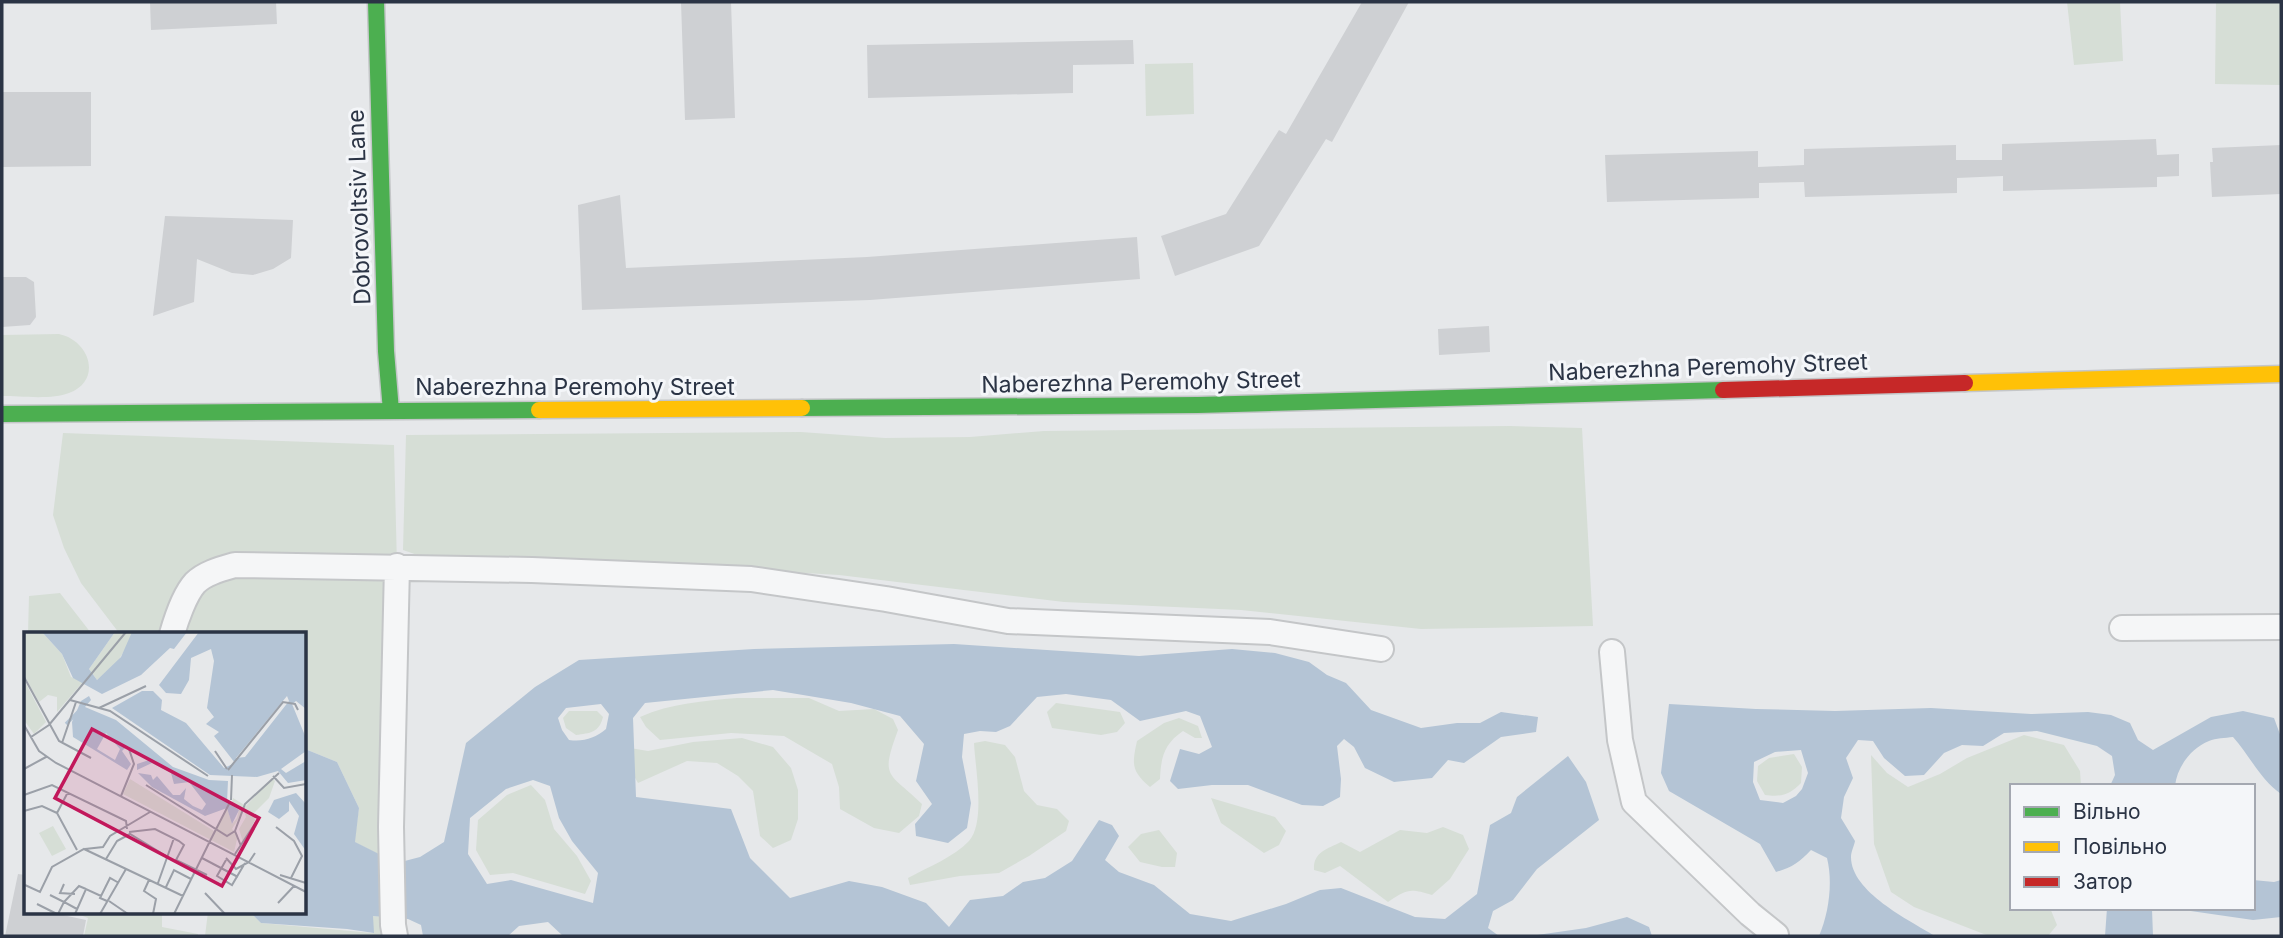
<svg xmlns="http://www.w3.org/2000/svg" width="2283" height="938" font-family="Inter,sans-serif">
<style>
.green{fill:#d6ded6}
.water{fill:#b4c4d5;fill-rule:evenodd}
.building{fill:#ced0d3}
.lines{fill:none;stroke-linecap:round;stroke-linejoin:round}
.street-casing{stroke:#c4c6c8;stroke-width:28}
.fast-casing{stroke:#c4c6c8;stroke-width:19}
.slow-casing{stroke:#c4c6c8;stroke-width:19}
.jam-casing{stroke:#c4c6c8;stroke-width:19}
.street{stroke:#f5f6f7;stroke-width:24}
.fast{stroke:#4caf50;stroke-width:16}
.slow{stroke:#ffc107;stroke-width:16}
.jam{stroke:#c62828;stroke-width:16}
.labels{text-anchor:middle;stroke-width:6;stroke-linejoin:round;paint-order:stroke}
.street-label{font-size:23px;fill:#2b3445;stroke:#f4f6f9}
.inset-river{fill:none;stroke:#b4c4d5;stroke-width:3.5}
.inset-road{fill:none;stroke:#9ba0a8;stroke-width:2}
.view{fill:#c2185b;fill-opacity:0.15;stroke:#c2185b;stroke-width:3.5}
.inset-edge{fill:none;stroke:#2b3445;stroke-width:3.5}
</style>
<rect width="100%" height="100%" fill="#e6e8ea"/>
<path class="green" d="M 2067,2 L 2120,2 L 2123,61 L 2074,65 Z
M 2216,2 L 2281,2 L 2281,85 L 2215,84 Z
M 1193,63 L 1194,114 L 1146,116 L 1145,64 Z
M 59,334 C 91,341 102,381 69,393 C 52,400 20,396 2,396 L 2,335 Z
M 1510,426 L 1582,428 L 1593,626 L 1421,629 L 1241,610 L 1064,602 L 839,575 L 554,558 L 426,558 L 403,550 L 406,435 L 801,432 L 885,438 L 970,437 L 1044,431 Z
M 63,433 L 394,445 L 397,566 L 392,861 L 354,842 L 359,808 L 337,762 L 305,749 L 304,634 L 119,633 L 81,583 L 64,548 L 53,515 Z
M 60,593 L 91,633 L 28,633 L 29,596 Z
M 737,698 L 809,698 L 839,711 L 874,709 L 893,719 L 898,730 C 880,779 888,771 922,804 L 919,816 L 899,833 L 874,828 L 840,809 L 839,787 L 832,764 L 784,736 L 731,733 L 660,740 L 646,727 L 640,717 C 671,703 704,701 737,698 Z
M 1056,703 L 1120,712 L 1125,723 L 1117,732 L 1101,735 L 1052,728 L 1047,712 Z
M 569,711 L 597,711 L 603,717 C 599,733 590,733 576,735 L 566,728 L 563,718 Z
M 1179,718 L 1198,726 L 1202,738 L 1195,738 L 1183,731 C 1164,744 1161,757 1160,779 L 1150,787 C 1131,771 1132,764 1137,741 L 1164,723 Z
M 2024,735 L 2064,745 L 2080,771 L 2081,786 L 2012,786 L 2012,908 L 2050,908 L 2057,925 L 2048,936 L 1989,936 L 1914,907 L 1891,892 L 1874,844 L 1871,755 L 1887,773 L 1908,787 L 1940,774 L 1967,758 Z
M 742,738 L 773,747 L 791,768 L 798,790 L 798,819 L 791,840 L 773,848 L 760,836 L 753,791 L 738,776 L 717,763 L 687,761 L 638,783 L 629,767 L 630,748 L 648,751 L 693,742 Z
M 985,741 L 1005,745 L 1015,757 L 1024,791 L 1037,805 L 1057,809 L 1069,821 L 1066,831 L 1029,856 L 999,873 L 960,876 L 910,885 L 908,878 C 928,867 954,857 969,841 C 986,822 975,767 974,743 Z
M 1794,754 L 1802,767 L 1801,783 C 1789,795 1782,797 1765,795 L 1757,781 L 1758,766 L 1769,758 Z
M 531,785 L 545,800 L 554,829 L 577,856 L 591,881 L 585,894 L 513,873 L 490,875 L 476,850 L 478,820 L 507,795 Z
M 1211,798 L 1275,817 L 1286,831 L 1279,845 L 1264,853 L 1221,823 Z
M 1443,827 L 1463,835 L 1469,849 L 1450,879 L 1432,895 C 1410,888 1407,889 1388,902 L 1340,866 L 1325,873 L 1314,870 C 1313,852 1327,849 1341,842 L 1360,852 L 1400,830 L 1427,833 Z
M 1159,830 L 1177,853 L 1175,867 L 1162,867 L 1140,862 L 1128,847 L 1141,834 Z
M 72,912 L 162,912 L 162,927 L 198,934 L 198,936 L 84,936 L 88,918 Z
M 208,912 L 250,912 L 261,923 L 373,933 L 373,916 L 393,917 L 395,936 L 205,936 Z"/>
<path class="water" d="M 954,644 L 1139,656 L 1232,649 L 1275,653 L 1309,662 L 1327,675 L 1346,683 L 1371,710 L 1421,728 L 1457,723 L 1480,723 L 1501,712 L 1538,717 L 1536,732 L 1501,737 L 1464,763 L 1448,760 L 1432,778 L 1394,782 L 1365,768 L 1354,747 L 1344,739 L 1337,746 L 1341,779 L 1340,797 L 1323,806 L 1302,805 L 1248,785 L 1212,785 L 1178,789 L 1170,781 L 1180,749 L 1199,754 L 1212,747 L 1200,716 L 1186,711 L 1140,721 L 1111,700 L 1066,694 L 1037,697 L 1010,726 L 996,732 L 980,731 L 964,734 L 962,757 L 971,803 L 967,828 L 948,843 L 916,836 L 915,824 L 932,804 L 916,781 L 924,744 L 900,716 L 851,703 L 773,690 L 645,703 L 633,718 L 636,797 L 731,809 L 750,858 L 790,898 L 849,881 L 882,887 L 926,903 L 949,927 L 970,900 L 1003,896 L 1023,882 L 1045,878 L 1072,861 L 1099,820 L 1112,825 L 1119,836 L 1105,860 L 1119,872 L 1154,885 L 1190,914 L 1231,921 L 1286,904 L 1320,890 L 1341,888 L 1415,917 L 1445,919 L 1477,894 L 1490,825 L 1511,813 L 1517,797 L 1568,756 L 1586,782 L 1599,820 L 1537,869 L 1513,900 L 1493,911 L 1488,928 L 1499,936 L 563,936 L 548,922 L 519,926 L 508,936 L 423,936 L 421,925 L 408,919 L 373,916 L 374,933 L 347,929 L 261,923 L 250,912 L 304,912 L 305,749 L 337,762 L 359,808 L 355,842 L 397,863 L 420,857 L 444,842 L 466,743 L 535,687 L 579,660 L 754,649 ZM 601,704 L 609,714 L 606,729 C 595,738 584,742 569,740 L 562,730 L 558,718 L 566,708 ZM 533,780 L 550,786 L 559,818 L 572,841 L 598,873 L 593,903 L 511,880 L 487,884 L 468,854 L 470,818 L 506,789 Z
M 1669,704 L 1756,709 L 1835,711 L 1931,708 L 2031,714 L 2088,712 L 2111,715 L 2130,723 L 2138,740 L 2153,750 L 2211,717 L 2243,711 L 2274,718 L 2281,737 L 2281,794 C 2260,779 2250,756 2233,737 C 2225,738 2216,738 2209,741 C 2191,748 2177,767 2175,786 L 2110,786 L 2115,775 L 2112,756 L 2097,746 L 2037,731 L 2004,733 L 1983,746 L 1962,745 L 1944,753 L 1924,775 L 1905,776 L 1884,758 L 1873,741 L 1858,740 L 1846,758 L 1853,778 L 1844,797 L 1841,818 L 1855,841 C 1854,846 1851,852 1851,857 C 1851,892 1909,920 1935,936 L 1819,936 C 1829,913 1833,882 1827,858 L 1811,850 C 1800,862 1791,868 1776,872 L 1760,844 L 1669,791 L 1661,773 ZM 1801,750 L 1808,773 L 1802,789 L 1796,796 L 1783,803 L 1760,800 L 1753,782 L 1754,762 L 1775,752 Z
M 2253,880 L 2274,882 L 2281,880 L 2281,917 L 2253,920 L 2170,908 L 2253,908 Z
M 2107,908 L 2157,908 L 2152,909 L 2153,936 L 2105,936 Z
M 1627,917 L 1649,927 L 1652,936 L 1530,936 L 1586,928 Z"/>
<path class="building" d="M 150,2 L 276,2 L 277,24 L 151,30 Z
M 681,2 L 731,2 L 735,118 L 685,120 Z
M 1362,2 L 1409,2 L 1332,142 L 1326,139 L 1259,246 L 1175,276 L 1161,236 L 1226,214 L 1279,130 L 1286,134 Z
M 1133,40 L 1134,64 L 1073,65 L 1073,93 L 868,98 L 867,45 Z
M 2,92 L 91,92 L 91,166 L 2,167 Z
M 2156,139 L 2157,155 L 2179,154 L 2179,176 L 2157,177 L 2157,187 L 2003,191 L 2003,176 L 1957,178 L 1957,193 L 1805,197 L 1804,182 L 1759,183 L 1759,198 L 1607,202 L 1605,155 L 1758,151 L 1758,167 L 1804,165 L 1804,149 L 1956,145 L 1956,160 L 2002,160 L 2002,144 Z
M 2281,145 L 2281,194 L 2212,197 L 2210,162 L 2213,162 L 2212,148 Z
M 620,195 L 626,268 L 867,257 L 1137,237 L 1140,279 L 870,300 L 582,310 L 578,205 Z
M 165,216 L 293,220 L 291,258 L 273,269 L 253,275 L 232,273 L 197,259 L 194,302 L 153,316 Z
M 2,277 L 26,277 L 34,282 L 36,317 L 30,325 L 2,327 Z
M 1489,326 L 1490,352 L 1439,355 L 1438,329 Z
M 18,874 L 26,875 L 26,912 L 49,912 L 86,920 L 83,936 L 5,936 Z"/>
<g class="lines">
<g class="street-casing">
<path id="street" d="M 2122,628 L 2281,627
M 172,634 C 176,620 185,594 195,583 C 205,573 221,569 235,565 L 532,570 L 751,579 L 886,599 L 1008,621 L 1270,632 L 1381,649
M 1612,652 L 1620,740 L 1634,802 L 1750,914 L 1776,935
M 395,936 L 393,925 L 391,827 L 397,566"/>
</g>
<g class="fast-casing">
<path id="fast" d="M 376,2 L 386,351 L 391,411
M 802,408 L 1198,405 L 1723,390
M 2,414 L 539,410"/>
</g>
<g class="slow-casing">
<path id="slow" d="M 1965,383 L 2281,374
M 539,410 L 802,408"/>
</g>
<g class="jam-casing">
<path id="jam" d="M 1723,390 L 1965,383"/>
</g>
<use href="#street" class="street"/>
<use href="#fast" class="fast"/>
<use href="#slow" class="slow"/>
<use href="#jam" class="jam"/>
</g>
<g class="labels">
<g class="street-label">
<text transform="translate(359 207) rotate(-92)" y="8">Dobrovoltsiv Lane</text>
<text transform="translate(1708 367) rotate(-2)" y="8">Naberezhna Peremohy Street</text>
<text transform="translate(1141 382) rotate(-1)" y="8">Naberezhna Peremohy Street</text>
<text x="575" y="395">Naberezhna Peremohy Street</text>
</g>
</g>
<g transform="translate(24 632)">
<rect width="282" height="282" fill="#e6e8ea"/>
<path d="M 0,0 L 18,0 L 38,22 L 47,45 L 59,50 L 33,80 L 33,65 L 24,63 L 15,70 L 0,43 ZM 91,0 L 108,0 L 108,6 L 94,29 L 73,48 L 65,37 ZM 0,48 L 22,90 L 10,102 L 0,88 ZM 248,146 L 251,149 L 245,166 L 228,183 L 231,188 L 219,210 L 215,197 L 222,185 L 220,178 L 208,197 L 214,203 L 210,220 L 99,162 L 106,147 L 190,199 L 203,176 L 208,192 L 213,186 L 215,177 L 207,173 L 209,166 L 222,174 ZM 29,194 L 42,217 L 28,224 L 15,201 Z" fill="#d6ded6"/>
<path d="M 18,0 L 91,0 L 65,37 L 73,48 L 97,25 L 108,0 L 163,0 L 150,17 L 146,16 L 117,43 L 78,62 L 49,46 L 38,22 ZM 175,0 L 282,0 L 282,77 L 272,69 L 268,72 L 282,106 L 282,119 L 257,137 L 262,141 L 282,129 L 282,148 L 264,151 L 254,139 L 233,145 L 186,143 L 88,76 L 118,59 L 129,59 L 138,68 L 137,78 L 162,91 L 200,136 L 211,131 L 190,104 L 195,100 L 182,92 L 190,85 L 183,76 L 190,29 L 187,17 L 167,26 L 165,48 L 157,62 L 142,61 L 135,53 ZM 263,64 L 265,69 L 221,125 L 212,126 ZM 65,64 L 67,68 L 61,75 L 92,88 L 149,135 L 185,148 L 204,149 L 203,170 L 215,178 L 208,192 L 203,176 L 181,184 L 128,155 L 114,141 L 127,143 L 129,148 L 133,144 L 149,163 L 156,163 L 162,156 L 160,167 L 169,174 L 178,178 L 182,172 L 165,150 L 150,152 L 147,141 L 128,131 L 113,138 L 113,132 L 125,128 L 111,118 L 103,114 L 98,119 L 107,132 L 103,138 L 49,105 L 48,90 L 57,69 ZM 82,101 L 96,117 L 91,128 L 73,117 ZM 272,161 L 282,172 L 282,219 L 270,202 L 275,184 L 265,169 L 265,179 L 255,187 L 244,180 L 250,168 Z" fill="#b4c4d5" fill-rule="evenodd"/>
<path class="inset-river" d="M 42,92 L 57,77"/>
<path class="inset-road" d="M 0,45 L 35,109 L 67,126M 46,68 L 86,79 L 184,144M 75,76 L 122,54M 0,93 L 15,119 L 32,131 L 282,260M 7,105 L 25,93 L 102,0M 38,111 L 52,70M 191,119 L 203,137M 0,137 L 22,125M 204,138 L 259,70 L 271,72 L 274,78M 249,144 L 260,156 L 282,152M 122,153 L 203,204 L 211,199M 44,160 L 33,181 L 53,218M 0,163 L 28,153 L 102,189 L 103,197M 97,164 L 110,132 L 105,117M 207,168 L 208,143M 0,179 L 18,174 L 33,181M 252,195 L 270,209 L 278,224 L 267,246M 105,200 L 131,197 L 155,209 L 160,213 L 152,228 L 183,243M 186,209 L 206,170M 217,214 L 211,199 L 221,172 L 255,141M 61,217 L 79,215 L 86,204 L 126,180M 211,222 L 234,187M 178,226 L 214,245M 202,226 L 212,237 L 225,230 L 231,221M 82,227 L 93,209 L 106,202 L 142,224M 202,228 L 193,244 L 208,253 L 221,231M 256,243 L 282,251M 125,248 L 120,259 L 132,267 L 129,282M 134,251 L 150,206M 40,252 L 36,261 L 51,262M 1,253 L 16,260 L 28,235 L 60,217 L 159,264M 142,255 L 150,238 L 167,247M 181,261 L 201,282M 26,263 L 40,270 L 34,282M 83,269 L 76,266 L 86,246 L 95,251M 85,269 L 104,282M 254,271 L 270,254M 13,272 L 33,282M 53,277 L 40,270 L 55,254 L 62,257M 51,282 L 62,257 L 77,264M 76,282 L 102,237M 150,282 L 186,209"/>
<path class="view" d="M 68,97 L 235,186 L 198,254 L 31,166 Z"/>
<rect width="282" height="282" class="inset-edge"/>
</g>
<rect width="2283" height="938" fill="none" stroke="#2b3445" stroke-width="7"/>
<rect x="2010" y="784" width="245" height="126" fill="#f4f6f9" stroke="#a4a8b1" stroke-width="2"/>
<rect x="2024" y="807" width="35" height="10" fill="#4caf50" stroke="#a4a8b1" stroke-width="2"/>
<text x="2073" y="819" font-size="21" fill="#2b3445">Вільно</text>
<rect x="2024" y="842" width="35" height="10" fill="#ffc107" stroke="#a4a8b1" stroke-width="2"/>
<text x="2073" y="854" font-size="21" fill="#2b3445">Повільно</text>
<rect x="2024" y="877" width="35" height="10" fill="#c62828" stroke="#a4a8b1" stroke-width="2"/>
<text x="2073" y="889" font-size="21" fill="#2b3445">Затор</text>
</svg>
